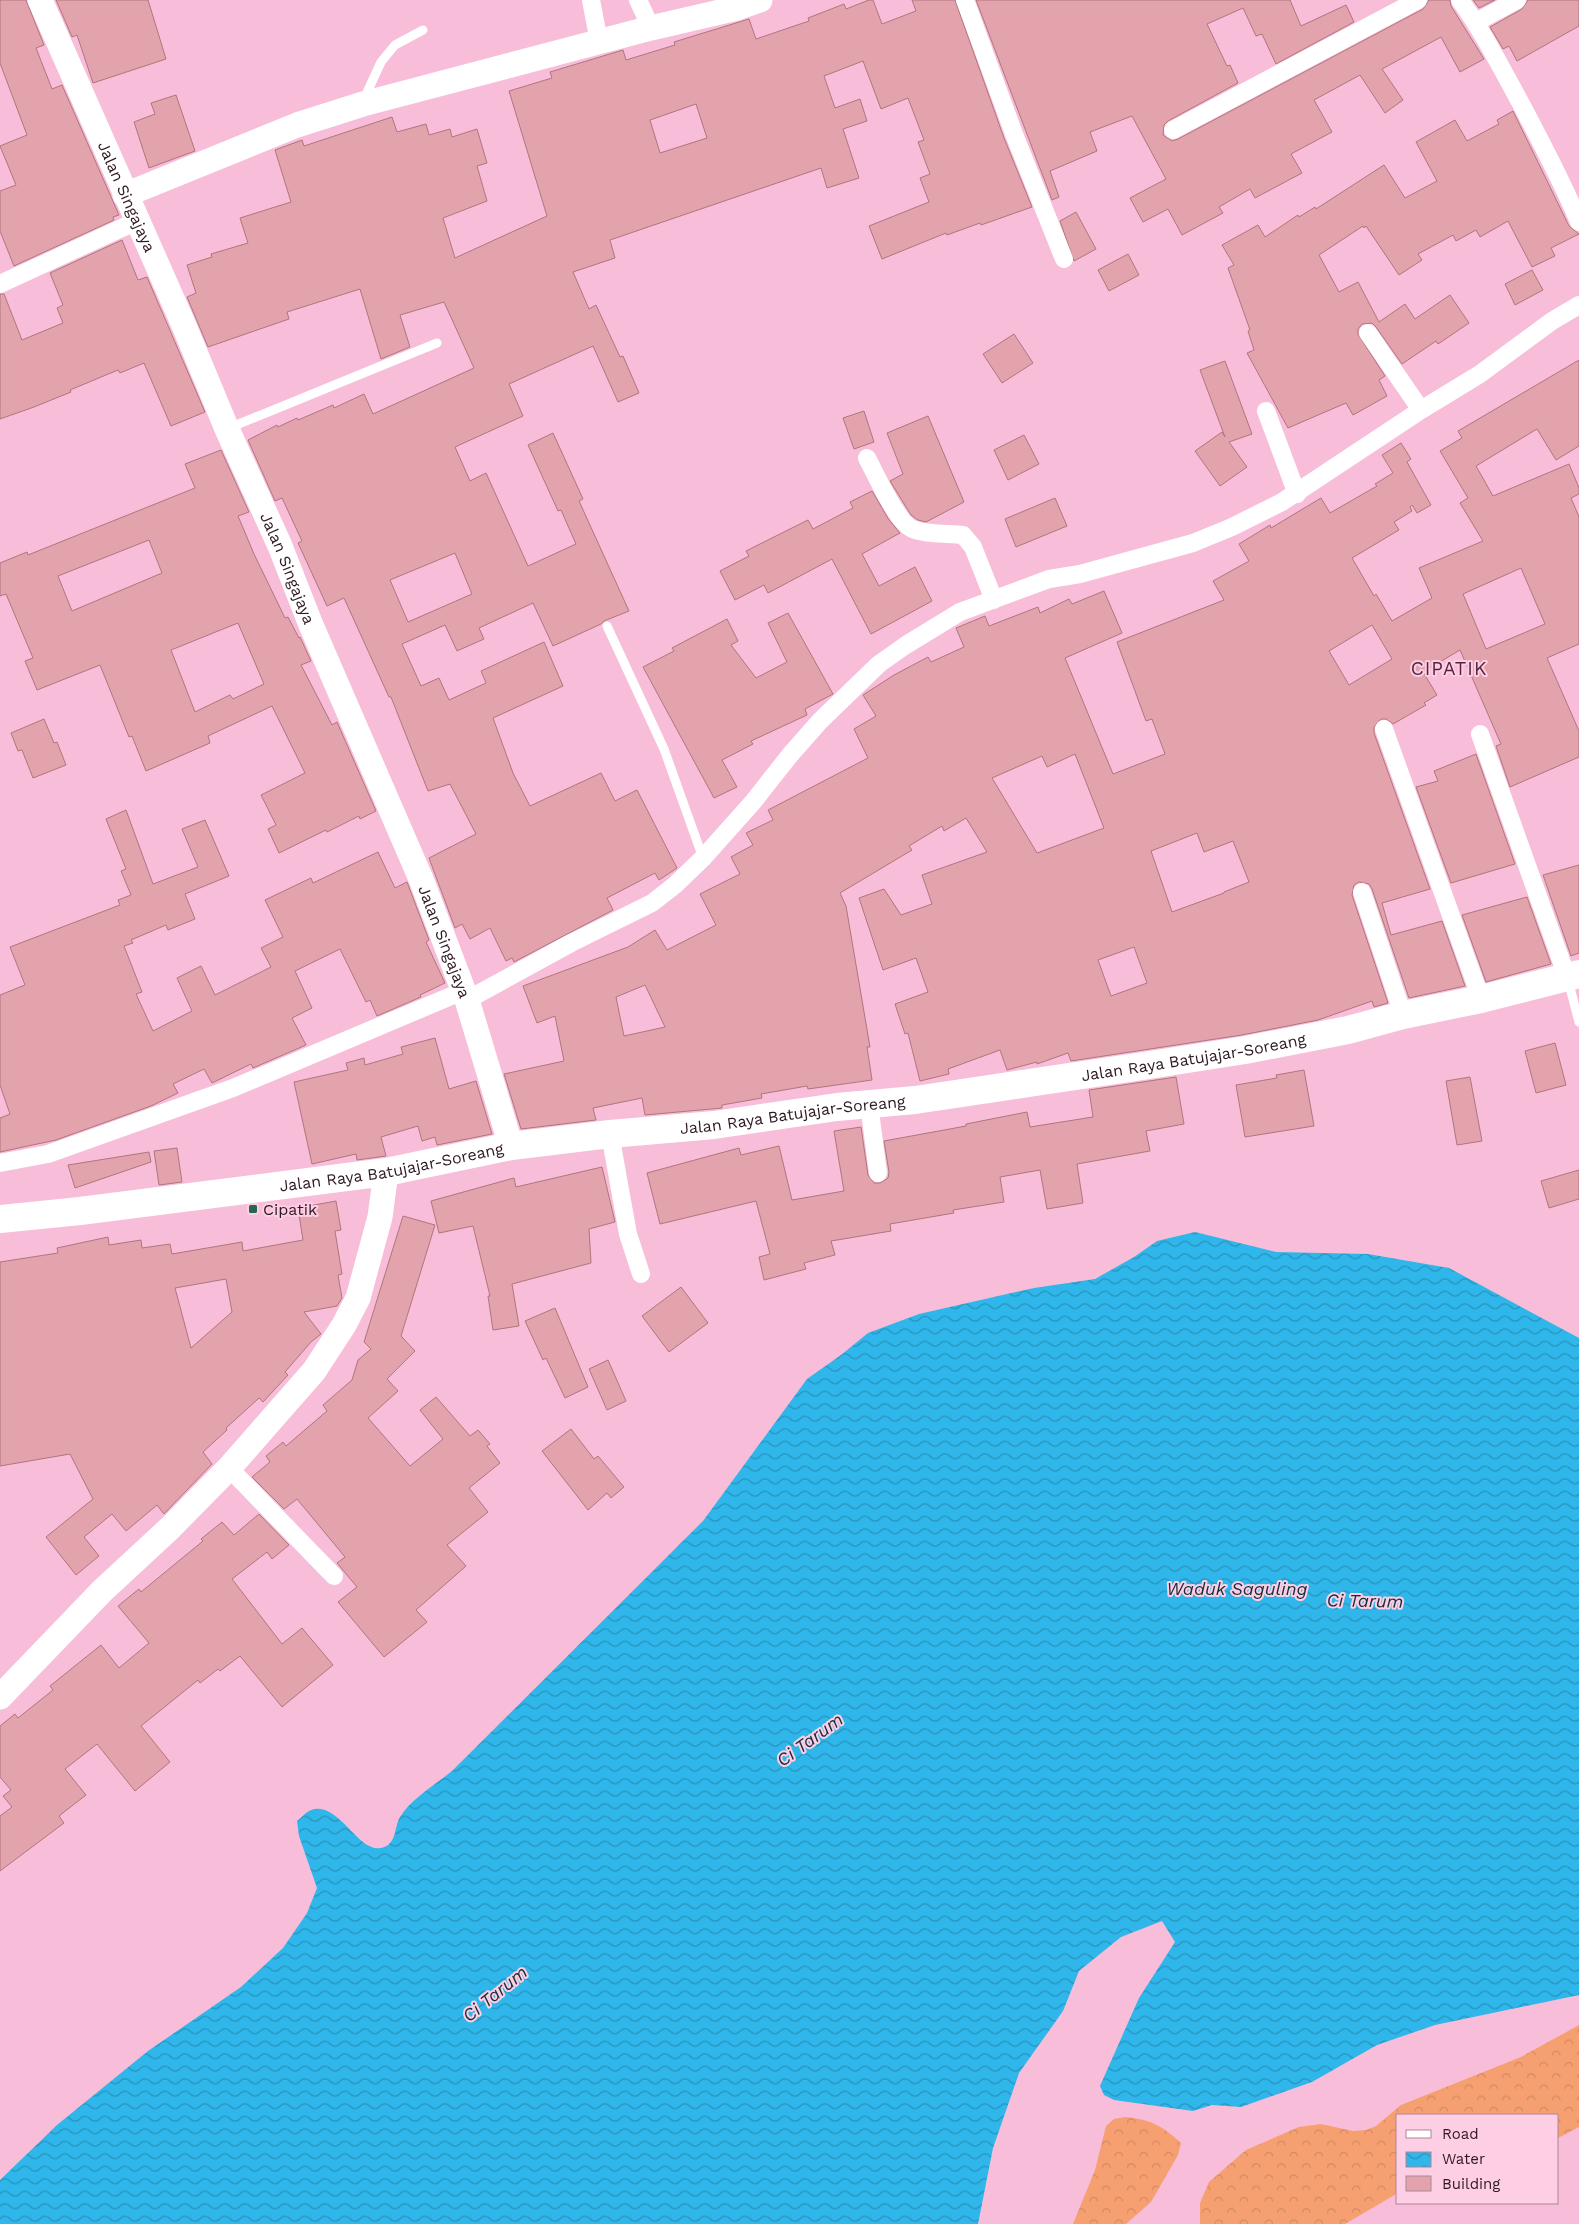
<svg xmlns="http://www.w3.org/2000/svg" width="1579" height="2224" font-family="'Work Sans',sans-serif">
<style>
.forest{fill:url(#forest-crowns)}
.water{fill:url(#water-waves)}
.building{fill:#e2a3ac;stroke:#b0757e;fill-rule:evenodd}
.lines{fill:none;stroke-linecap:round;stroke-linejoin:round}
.lane{stroke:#fff;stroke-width:9}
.street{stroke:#fff;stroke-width:18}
.secondary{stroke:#fff;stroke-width:25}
.highway{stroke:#fff;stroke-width:28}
.poi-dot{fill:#276551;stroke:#fecee4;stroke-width:2}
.labels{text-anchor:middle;stroke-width:4;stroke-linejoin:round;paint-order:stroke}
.street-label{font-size:16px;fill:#2e1923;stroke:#fecee4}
.poi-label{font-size:16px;fill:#2e1923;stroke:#fecee4;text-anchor:start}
.water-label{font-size:18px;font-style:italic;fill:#132e39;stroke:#fecee4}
.quarter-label{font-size:19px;letter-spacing:1px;fill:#52253c;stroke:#fecee4}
</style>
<defs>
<pattern id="forest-crowns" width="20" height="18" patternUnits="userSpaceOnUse" patternTransform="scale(1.25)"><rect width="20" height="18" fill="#f6a071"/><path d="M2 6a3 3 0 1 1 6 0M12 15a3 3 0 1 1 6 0" fill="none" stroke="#d38962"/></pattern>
<pattern id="water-waves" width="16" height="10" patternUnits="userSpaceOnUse" patternTransform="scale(1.25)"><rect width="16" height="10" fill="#2fb6ea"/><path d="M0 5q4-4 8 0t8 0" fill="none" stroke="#2893bd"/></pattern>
</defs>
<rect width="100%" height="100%" fill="#f8bdd8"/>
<path class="forest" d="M 1579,2025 L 1579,2127 L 1558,2138 L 1558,2115 L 1398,2115 L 1398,2193 L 1345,2224 L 1200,2224 L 1200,2203 L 1209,2182 L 1246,2150 L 1299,2127 L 1321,2124 L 1353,2131 L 1366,2130 L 1376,2126 L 1401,2105 L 1521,2057 Z
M 1125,2117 C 1152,2120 1161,2125 1181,2143 L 1178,2155 L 1151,2202 L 1126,2224 L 1073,2224 L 1095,2170 L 1106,2126 L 1114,2119 Z"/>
<path class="water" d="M 1195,1232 L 1276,1252 L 1368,1254 L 1449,1268 L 1579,1338 L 1579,1995 L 1435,2025 L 1377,2045 L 1312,2082 L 1241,2107 L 1212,2105 L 1193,2111 L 1114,2100 L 1104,2095 L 1100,2086 L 1139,1998 L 1175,1942 L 1162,1921 L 1121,1937 L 1079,1971 L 1063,2011 L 1019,2073 L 993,2148 L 978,2224 L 0,2224 L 0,2180 L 57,2125 L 148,2051 L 241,1987 L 283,1948 L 307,1913 L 317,1888 L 299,1836 L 297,1821 C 301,1818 305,1813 309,1811 C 337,1797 357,1853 381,1848 C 397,1845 394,1827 400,1817 C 412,1798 435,1785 452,1771 L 703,1521 L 807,1379 L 841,1355 L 868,1333 L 919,1314 L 1034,1288 L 1095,1279 L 1134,1257 L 1157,1241 Z"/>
<path class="building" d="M 0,0 L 26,0 L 44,45 L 36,48 L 52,89 L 62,85 L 119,215 L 113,217 L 114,220 L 14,266 L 0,231 L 0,191 L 16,185 L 0,146 L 27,135 L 0,63 Z
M 56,0 L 148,0 L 166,59 L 93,83 L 77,35 L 72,37 Z
M 869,0 L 873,0 L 882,24 L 916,11 L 912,0 L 955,0 L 1004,138 L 1032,207 L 981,225 L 980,223 L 947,235 L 946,233 L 882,259 L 869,226 L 929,202 L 920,178 L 930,174 L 918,142 L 924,140 L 908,98 L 881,109 L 863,61 L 824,76 L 835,108 L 860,99 L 867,121 L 843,129 L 859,178 L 827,188 L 821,168 L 610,240 L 615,258 L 573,272 L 589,309 L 596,305 L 620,357 L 623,356 L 639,393 L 618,402 L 593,346 L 509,384 L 523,416 L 455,447 L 470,481 L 486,473 L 528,566 L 576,544 L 561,510 L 558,511 L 528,445 L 553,433 L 583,499 L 579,501 L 629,611 L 604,621 L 601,624 L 553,646 L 533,603 L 479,628 L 484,639 L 457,651 L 445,625 L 402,644 L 421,686 L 439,678 L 449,700 L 486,683 L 481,671 L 544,642 L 563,686 L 493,718 L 513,773 L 530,806 L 601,773 L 615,801 L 637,790 L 677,868 L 659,880 L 655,873 L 607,898 L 613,910 L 514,962 L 512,958 L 506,961 L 490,928 L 470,939 L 462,924 L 455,928 L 429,858 L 476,834 L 450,784 L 428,791 L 391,697 L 389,697 L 344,598 L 327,606 L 298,543 L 302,541 L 282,498 L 275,501 L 248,440 L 277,425 L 278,427 L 297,418 L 298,420 L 333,405 L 334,408 L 364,394 L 373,414 L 474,368 L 444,302 L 400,315 L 410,347 L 381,359 L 360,289 L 287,312 L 289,319 L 208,347 L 187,297 L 196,293 L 187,265 L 212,257 L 211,254 L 248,243 L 240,218 L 291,202 L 275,150 L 302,140 L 304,146 L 392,117 L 397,132 L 426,124 L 429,135 L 450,129 L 452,137 L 477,129 L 487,163 L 477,166 L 487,201 L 443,218 L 455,258 L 547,216 L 509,91 L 552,78 L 550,72 L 623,50 L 626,60 L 675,45 L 674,42 L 749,19 L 756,39 L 809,21 L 808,18 L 844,4 L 846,9 ZM 696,104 L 707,138 L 660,153 L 650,120 ZM 455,553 L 472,594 L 408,622 L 390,580 Z
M 976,0 L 1290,0 L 1301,26 L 1346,5 L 1354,22 L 1276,64 L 1262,34 L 1256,36 L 1243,8 L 1207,24 L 1227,66 L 1230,65 L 1238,83 L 1168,121 L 1164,125 L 1163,135 L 1172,141 L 1178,139 L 1423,9 L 1429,0 L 1450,0 L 1451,6 L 1484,59 L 1460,72 L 1441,37 L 1382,69 L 1403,100 L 1385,113 L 1360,75 L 1314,100 L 1332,132 L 1291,154 L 1302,173 L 1255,198 L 1250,189 L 1219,207 L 1223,213 L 1182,235 L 1168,209 L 1143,222 L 1130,198 L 1166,179 L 1132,116 L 1090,132 L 1097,151 L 1050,171 L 1059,197 L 1052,200 Z
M 1473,0 L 1495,0 L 1479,8 Z
M 1528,0 L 1579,0 L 1579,26 L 1517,61 L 1509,46 L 1503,49 L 1490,27 L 1522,9 Z
M 176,95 L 195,151 L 149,168 L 134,122 L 155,114 L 151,103 Z
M 1513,111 L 1569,226 L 1579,234 L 1551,248 L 1555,256 L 1532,267 L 1508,221 L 1480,237 L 1476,230 L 1456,241 L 1453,235 L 1418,254 L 1422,260 L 1399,275 L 1366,226 L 1364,228 L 1363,226 L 1319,255 L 1339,292 L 1358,282 L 1379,322 L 1405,304 L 1415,319 L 1450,295 L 1469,323 L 1438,344 L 1436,341 L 1402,364 L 1376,327 L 1372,323 L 1362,324 L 1358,329 L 1358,334 L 1385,376 L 1379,380 L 1387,396 L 1353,415 L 1346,403 L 1288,428 L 1247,353 L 1254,350 L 1248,331 L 1250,330 L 1228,268 L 1234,265 L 1222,245 L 1258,225 L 1265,237 L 1298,215 L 1299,217 L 1315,207 L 1316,209 L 1384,165 L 1405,198 L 1437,181 L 1416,142 L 1455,120 L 1467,141 L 1499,124 L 1497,120 Z
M 1076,212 L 1096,249 L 1074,261 L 1060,221 Z
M 122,240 L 138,280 L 147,277 L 205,412 L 171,426 L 144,363 L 120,373 L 118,370 L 70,390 L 71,392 L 34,407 L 0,419 L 0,294 L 4,294 L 22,340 L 63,323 L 57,308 L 63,305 L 50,273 Z
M 1128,254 L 1139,275 L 1109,291 L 1098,270 Z
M 1532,270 L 1543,290 L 1515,305 L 1505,284 Z
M 1014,334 L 1033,363 L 1002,383 L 983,354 Z
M 1579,360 L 1579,446 L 1556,460 L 1537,429 L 1476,466 L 1493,496 L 1569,464 L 1579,488 L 1579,494 L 1571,498 L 1579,517 L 1579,644 L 1547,658 L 1579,731 L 1579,757 L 1510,787 L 1496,746 L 1501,744 L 1460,650 L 1423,672 L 1437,695 L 1424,703 L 1426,705 L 1393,724 L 1386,719 L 1381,719 L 1374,727 L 1374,733 L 1430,889 L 1382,903 L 1391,935 L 1442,921 L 1465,986 L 1409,998 L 1372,889 L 1369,884 L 1359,882 L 1354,885 L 1352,895 L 1388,1003 L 1374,1007 L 1372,1001 L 1318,1020 L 1242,1035 L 1071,1061 L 1068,1053 L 1037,1064 L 1037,1062 L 1007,1070 L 1000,1050 L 948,1069 L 949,1074 L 920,1081 L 908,1033 L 905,1034 L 895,1004 L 928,992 L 916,958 L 883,970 L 859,898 L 884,889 L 901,915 L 932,904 L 922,875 L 987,852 L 966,818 L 944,831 L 942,826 L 909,846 L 912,850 L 840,893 L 846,906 L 870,1047 L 867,1047 L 872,1080 L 808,1089 L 807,1086 L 761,1094 L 762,1098 L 722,1105 L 722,1108 L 645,1115 L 642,1098 L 593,1108 L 596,1120 L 521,1129 L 504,1074 L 564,1061 L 555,1016 L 537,1023 L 523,986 L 628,947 L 655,930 L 667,950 L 716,925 L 700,894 L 740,874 L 731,857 L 753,845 L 746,833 L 773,820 L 768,810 L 868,758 L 854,729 L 876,716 L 863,695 L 894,675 L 928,657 L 931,662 L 964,647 L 956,628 L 985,616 L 989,626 L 1038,607 L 1040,613 L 1069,599 L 1072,604 L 1104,591 L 1122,633 L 1065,658 L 1113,774 L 1165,754 L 1152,719 L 1146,721 L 1117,642 L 1224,600 L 1213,581 L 1249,561 L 1239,544 L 1270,525 L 1271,528 L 1321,498 L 1330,513 L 1377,486 L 1375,484 L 1393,473 L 1382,455 L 1401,443 L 1411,459 L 1407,462 L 1431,505 L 1417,513 L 1412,505 L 1410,507 L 1412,511 L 1394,522 L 1399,530 L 1352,558 L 1374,596 L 1376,594 L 1392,621 L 1432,598 L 1419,568 L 1483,541 L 1460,503 L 1468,498 L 1440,451 L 1462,438 L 1458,431 ZM 1521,568 L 1545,624 L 1486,649 L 1463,594 ZM 1372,625 L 1392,659 L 1349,685 L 1329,651 ZM 1075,754 L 1104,828 L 1037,853 L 992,778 L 1042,756 L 1047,767 ZM 1197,833 L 1204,852 L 1233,841 L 1249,882 L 1224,892 L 1224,893 L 1172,912 L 1151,851 ZM 1134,947 L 1147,983 L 1111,996 L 1098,960 ZM 645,985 L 665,1027 L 624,1036 L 616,997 Z
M 1225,361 L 1252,434 L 1229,442 L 1247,467 L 1220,486 L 1195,451 L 1222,432 L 1225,437 L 1200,370 Z
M 864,411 L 874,442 L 854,449 L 843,418 Z
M 928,416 L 964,502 L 926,522 L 918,520 L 911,515 L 890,481 L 903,474 L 887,433 Z
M 1024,435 L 1039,464 L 1008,480 L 994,450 Z
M 221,450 L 249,512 L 238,516 L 254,554 L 285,618 L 288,617 L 299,638 L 300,637 L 311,661 L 301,665 L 332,725 L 337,722 L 376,811 L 360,819 L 359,816 L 327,832 L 326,830 L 279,853 L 268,829 L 276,825 L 261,795 L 305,773 L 272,706 L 208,736 L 210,743 L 146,771 L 132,736 L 129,737 L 100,665 L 37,690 L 25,661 L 33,658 L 6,594 L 0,596 L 0,563 L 27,552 L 28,555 L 195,488 L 185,464 ZM 149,540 L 162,573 L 72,611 L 58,576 ZM 238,623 L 264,684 L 233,699 L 230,695 L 195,712 L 171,650 Z
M 872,491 L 889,520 L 900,533 L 862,554 L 879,586 L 915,567 L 932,601 L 871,634 L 832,559 L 768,593 L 764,585 L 735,600 L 720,571 L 749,556 L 746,551 L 808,520 L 813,529 L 853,508 L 850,502 Z
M 1055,498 L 1067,526 L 1016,547 L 1005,519 Z
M 788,613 L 833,694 L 805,709 L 807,715 L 751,741 L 753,744 L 722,760 L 737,787 L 714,798 L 643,667 L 674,651 L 672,648 L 727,619 L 738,641 L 731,645 L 756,678 L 787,662 L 768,623 Z
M 44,719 L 54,743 L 57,742 L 66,765 L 33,778 L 22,750 L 18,751 L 11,733 Z
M 1476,754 L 1515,864 L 1451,883 L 1416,787 L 1438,781 L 1434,771 Z
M 126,810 L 153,884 L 198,867 L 182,829 L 205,820 L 229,876 L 185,894 L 195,919 L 168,930 L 166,925 L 131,940 L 133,943 L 124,946 L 142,992 L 136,994 L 153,1031 L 192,1011 L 177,978 L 201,966 L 215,995 L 271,967 L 261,948 L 283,937 L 265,900 L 311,878 L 313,883 L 378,852 L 395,888 L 407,882 L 429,940 L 426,942 L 445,983 L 420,995 L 421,997 L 377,1016 L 370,1000 L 366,1002 L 340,949 L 295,971 L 312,1008 L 292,1018 L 306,1045 L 253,1068 L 251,1064 L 212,1083 L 204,1069 L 173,1084 L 178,1093 L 151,1106 L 56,1140 L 0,1152 L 0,1118 L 10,1114 L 0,1085 L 0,995 L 25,985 L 10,947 L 120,905 L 118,900 L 131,895 L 121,871 L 126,869 L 106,819 Z
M 1579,865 L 1579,953 L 1571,956 L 1543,875 Z
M 1527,897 L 1551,964 L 1486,982 L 1462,915 Z
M 435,1038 L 449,1089 L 476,1081 L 492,1134 L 437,1145 L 435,1137 L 422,1141 L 418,1126 L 381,1137 L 386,1156 L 357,1160 L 356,1154 L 312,1164 L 294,1082 L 348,1070 L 346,1063 L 364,1058 L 365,1065 L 403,1054 L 401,1047 Z
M 1555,1043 L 1566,1085 L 1536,1093 L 1525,1051 Z
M 1304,1070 L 1314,1126 L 1245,1137 L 1236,1085 L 1277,1078 L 1276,1075 Z
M 1176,1077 L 1184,1124 L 1146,1131 L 1150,1151 L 1077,1164 L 1083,1203 L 1047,1209 L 1040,1170 L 1000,1177 L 1004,1202 L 953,1210 L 954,1213 L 890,1224 L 891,1231 L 831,1241 L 835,1255 L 804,1263 L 806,1269 L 764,1280 L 759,1257 L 770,1254 L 756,1201 L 660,1224 L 647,1173 L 739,1148 L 741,1155 L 779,1146 L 792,1200 L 844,1191 L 834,1131 L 861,1127 L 868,1175 L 874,1183 L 880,1183 L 888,1178 L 889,1172 L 884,1141 L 966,1126 L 966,1124 L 1027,1112 L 1030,1127 L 1093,1117 L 1089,1090 Z
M 1470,1077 L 1482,1141 L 1457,1145 L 1446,1081 Z
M 177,1148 L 182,1182 L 159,1185 L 154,1151 Z
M 149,1152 L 151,1162 L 75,1188 L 68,1165 Z
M 602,1167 L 615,1222 L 589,1229 L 591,1263 L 512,1284 L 519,1326 L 493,1330 L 488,1296 L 490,1296 L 473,1226 L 439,1233 L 431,1201 L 514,1178 L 516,1187 Z
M 1579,1170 L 1579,1199 L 1549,1208 L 1541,1181 Z
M 336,1201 L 341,1230 L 335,1231 L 342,1274 L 338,1275 L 342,1298 L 337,1306 L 304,1312 L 321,1334 L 311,1342 L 285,1372 L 288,1375 L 263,1402 L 259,1398 L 226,1428 L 227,1430 L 203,1452 L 212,1464 L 164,1514 L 157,1505 L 126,1531 L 112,1514 L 84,1537 L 99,1556 L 76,1575 L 46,1537 L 93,1499 L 70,1454 L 0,1466 L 0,1262 L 58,1253 L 57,1248 L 108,1237 L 109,1245 L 141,1240 L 142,1248 L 170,1244 L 172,1254 L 242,1242 L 243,1251 L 303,1240 L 298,1208 ZM 226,1279 L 232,1312 L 191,1348 L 175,1288 Z
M 403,1216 L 435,1225 L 401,1336 L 415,1351 L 387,1379 L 398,1391 L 368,1418 L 410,1466 L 443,1439 L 420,1410 L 436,1397 L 470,1436 L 478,1430 L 490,1444 L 487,1446 L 500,1463 L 469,1488 L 488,1512 L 447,1545 L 466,1566 L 416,1610 L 427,1622 L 384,1657 L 338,1602 L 357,1587 L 337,1563 L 345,1557 L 297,1499 L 284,1509 L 252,1477 L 270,1462 L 266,1456 L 283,1442 L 286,1446 L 327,1411 L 323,1405 L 352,1380 L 358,1360 L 371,1349 L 364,1342 Z
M 681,1287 L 708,1323 L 669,1352 L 642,1316 Z
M 555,1308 L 588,1387 L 565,1398 L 546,1358 L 543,1360 L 525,1321 Z
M 608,1360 L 626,1401 L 607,1410 L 589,1369 Z
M 571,1429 L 594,1459 L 598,1456 L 624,1487 L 611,1498 L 607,1493 L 588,1510 L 542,1451 Z
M 259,1514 L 289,1545 L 272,1559 L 267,1552 L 232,1579 L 282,1644 L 302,1628 L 333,1665 L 282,1707 L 240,1656 L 220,1671 L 218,1669 L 200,1683 L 198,1680 L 141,1726 L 170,1762 L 135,1791 L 97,1744 L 65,1769 L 86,1795 L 59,1816 L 64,1823 L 0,1871 L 0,1816 L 12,1807 L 3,1796 L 11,1790 L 0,1777 L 0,1726 L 15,1714 L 18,1718 L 53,1690 L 50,1686 L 101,1645 L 119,1668 L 149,1643 L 118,1606 L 139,1589 L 141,1592 L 203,1541 L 201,1539 L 222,1522 L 234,1535 Z"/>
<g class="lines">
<path class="lane" d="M 364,99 L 381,62 L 395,45 L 423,30
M 229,428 L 437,343
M 607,626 L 664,749 L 703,858
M 1568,980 L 1579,1022"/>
<path class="street" d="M 591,0 L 599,42
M 638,0 L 651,28
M 965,0 L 1014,134 L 1064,259
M 1460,0 C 1483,32 1501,67 1520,102 C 1541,142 1562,181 1579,222
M 1476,22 L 1517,0
M 1173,130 L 1418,0
M 0,284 L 137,221
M 1368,333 L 1421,410
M 1266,411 L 1297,494
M 867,458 C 876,475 895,517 909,527 C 920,535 949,533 963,535 L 973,547 L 994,600
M 1384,729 L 1481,999
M 1480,734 L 1567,977
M 1362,892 L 1403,1015
M 467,1000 L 571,943 L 652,903 L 675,885 L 703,858 L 753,802 L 790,755 L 820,721 L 879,664 L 906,645 L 960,612 L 1049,579 L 1080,574 L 1193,543 L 1232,527 L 1282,502 L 1421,410 L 1480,374 L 1552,321 L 1579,305
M 869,1104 L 878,1173
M 610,1134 L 628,1234 L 641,1274
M 0,1163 L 48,1154 L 233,1088 L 463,991
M 229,1468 L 334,1576"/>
<g class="secondary">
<path id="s1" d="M 40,0 L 182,321 L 227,429 L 280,546 L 311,625 L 421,879 L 467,1000 L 511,1146"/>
<path d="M 125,195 L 297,125 L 363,104 L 651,28 L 737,8 L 760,0"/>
<path d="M 0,1697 L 102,1591 L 170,1528 L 229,1468 L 314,1371 L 344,1325 L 358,1298 L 380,1217 L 386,1172"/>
</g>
<path class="highway" id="s2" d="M 0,1219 L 80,1211 L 386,1172 L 511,1146 L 610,1134 L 714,1125 L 837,1107 L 915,1100 L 1143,1066 L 1245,1050 L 1348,1030 L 1403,1015 L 1481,999 L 1579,974"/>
</g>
<rect class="poi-dot" x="248" y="1204" width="10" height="10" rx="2.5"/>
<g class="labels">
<g class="street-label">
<text dy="6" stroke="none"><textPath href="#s1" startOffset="215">Jalan Singajaya</textPath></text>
<text dy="6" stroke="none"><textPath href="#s1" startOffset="620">Jalan Singajaya</textPath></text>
<text dy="6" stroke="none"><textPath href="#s1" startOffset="1025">Jalan Singajaya</textPath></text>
<text dy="6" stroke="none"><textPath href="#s2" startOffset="1205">Jalan Raya Batujajar-Soreang</textPath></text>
<text dy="6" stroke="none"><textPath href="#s2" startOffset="800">Jalan Raya Batujajar-Soreang</textPath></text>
<text dy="6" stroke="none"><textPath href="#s2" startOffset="395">Jalan Raya Batujajar-Soreang</textPath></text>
</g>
<g class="poi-label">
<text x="263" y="1215">Cipatik</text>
</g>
<g class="water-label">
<text x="1237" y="1595">Waduk Saguling</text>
<text transform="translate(1365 1601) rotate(1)" y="6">Ci Tarum</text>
<text transform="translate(810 1740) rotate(-36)" y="6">Ci Tarum</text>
<text transform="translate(495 1994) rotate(-39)" y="6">Ci Tarum</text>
</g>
<g class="quarter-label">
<text x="1449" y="675">CIPATIK</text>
</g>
</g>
<rect x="1396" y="2114" width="162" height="90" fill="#fecee4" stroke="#ab8697"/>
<rect x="1406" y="2130" width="25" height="8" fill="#ffffff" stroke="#ab8697"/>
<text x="1442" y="2139" font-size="15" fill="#2e1923">Road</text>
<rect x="1406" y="2152" width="25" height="15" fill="url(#water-waves)" stroke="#ab8697"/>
<text x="1442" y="2164" font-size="15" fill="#2e1923">Water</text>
<rect x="1406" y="2176" width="25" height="15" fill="#e2a3ac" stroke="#ab8697"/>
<text x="1442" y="2189" font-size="15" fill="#2e1923">Building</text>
</svg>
